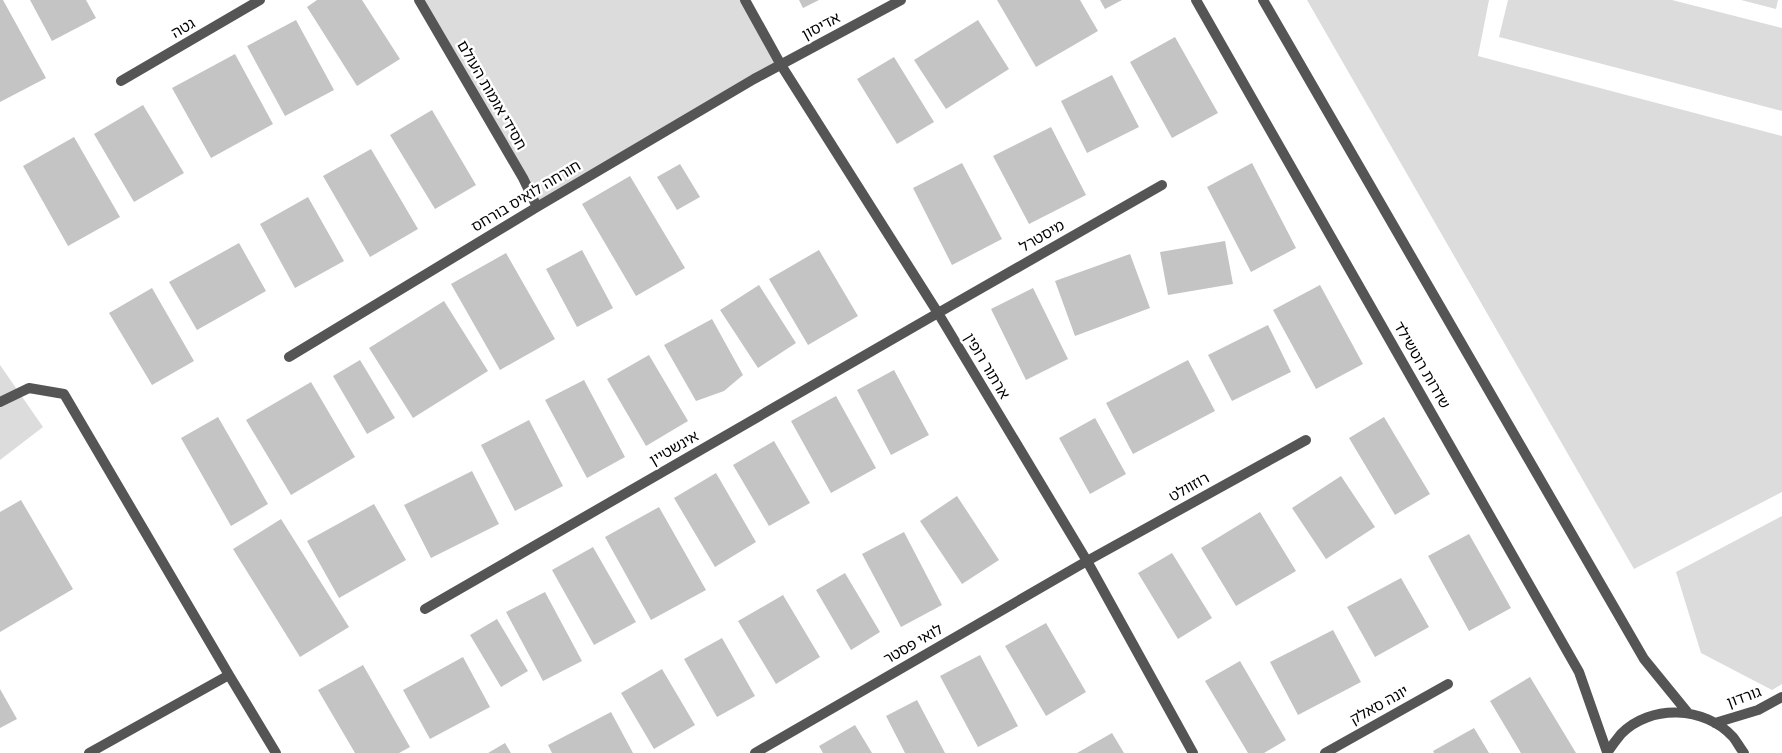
<svg xmlns="http://www.w3.org/2000/svg" width="1782" height="753" font-family="Overpass,'Noto Sans Hebrew',sans-serif">
<style>
.green{fill:#dcdcdc}
.building{fill:#c4c4c4}
.lines{fill:none;stroke-linecap:round;stroke-linejoin:round}
.service{stroke:#555;stroke-width:10}
.minor{stroke:#555;stroke-width:10}
.tertiary{stroke:#555;stroke-width:10}
.labels{text-anchor:middle;stroke-width:5;stroke-linejoin:round;paint-order:stroke}
.street-label{font-size:15px;fill:#000;stroke:#fff}
</style>
<rect width="100%" height="100%" fill="#fff"/>
<path class="green" d="M 419,0 L 744,0 L 781,65 L 537,207 Z
M 1307,0 L 1489,0 L 1478,56 L 1782,136 L 1782,492 L 1634,569 Z
M 1508,0 L 1672,0 L 1782,28 L 1782,111 L 1499,37 Z
M 1741,0 L 1778,0 L 1776,9 Z
M 0,365 L 43,427 L 0,460 Z
M 1782,516 L 1782,684 L 1772,690 L 1701,653 L 1676,572 Z"/>
<path class="building" d="M 0,0 L 3,0 L 46,78 L 0,102 Z
M 30,0 L 86,0 L 96,18 L 52,41 Z
M 317,0 L 362,0 L 400,59 L 357,86 L 307,7 Z
M 799,0 L 819,0 L 803,8 Z
M 997,0 L 1080,0 L 1098,31 L 1036,67 Z
M 1100,0 L 1122,0 L 1105,9 Z
M 296,20 L 334,90 L 285,116 L 247,46 Z
M 978,20 L 1009,69 L 946,109 L 914,60 Z
M 1175,37 L 1218,113 L 1172,138 L 1130,62 Z
M 235,54 L 273,124 L 211,158 L 172,88 Z
M 894,57 L 934,122 L 897,144 L 857,79 Z
M 1112,75 L 1139,127 L 1087,153 L 1061,101 Z
M 143,105 L 184,173 L 134,202 L 94,134 Z
M 432,110 L 476,185 L 435,209 L 390,135 Z
M 1051,127 L 1086,195 L 1029,224 L 993,156 Z
M 74,137 L 120,217 L 68,246 L 23,166 Z
M 371,149 L 418,229 L 370,257 L 323,176 Z
M 962,163 L 1002,239 L 952,265 L 913,188 Z
M 1252,163 L 1296,248 L 1251,272 L 1207,187 Z
M 680,164 L 700,197 L 677,210 L 657,177 Z
M 630,176 L 685,268 L 636,296 L 582,204 Z
M 308,197 L 344,261 L 295,288 L 260,224 Z
M 1225,241 L 1233,284 L 1168,295 L 1160,252 Z
M 239,243 L 266,291 L 197,330 L 169,282 Z
M 582,250 L 613,308 L 577,327 L 546,269 Z
M 819,250 L 858,316 L 808,345 L 769,279 Z
M 506,253 L 555,339 L 500,370 L 451,284 Z
M 1130,254 L 1150,308 L 1075,336 L 1055,281 Z
M 759,285 L 796,343 L 758,368 L 720,310 Z
M 1320,285 L 1363,364 L 1316,389 L 1273,310 Z
M 152,288 L 194,361 L 152,385 L 109,313 Z
M 1033,288 L 1068,359 L 1026,380 L 991,309 Z
M 444,301 L 488,371 L 413,418 L 369,348 Z
M 712,319 L 743,375 L 724,391 L 696,401 L 664,345 Z
M 1268,325 L 1291,372 L 1232,401 L 1208,355 Z
M 649,355 L 688,421 L 646,446 L 607,379 Z
M 360,360 L 395,418 L 367,434 L 333,376 Z
M 1188,360 L 1215,411 L 1133,454 L 1106,403 Z
M 894,370 L 929,435 L 891,455 L 857,390 Z
M 584,380 L 625,457 L 587,478 L 545,400 Z
M 311,382 L 355,457 L 291,495 L 246,420 Z
M 836,396 L 876,468 L 831,493 L 791,421 Z
M 218,417 L 268,504 L 231,526 L 181,438 Z
M 1384,417 L 1430,494 L 1395,515 L 1349,438 Z
M 1095,418 L 1126,474 L 1090,494 L 1059,438 Z
M 529,420 L 563,486 L 515,511 L 481,445 Z
M 774,441 L 810,503 L 769,526 L 733,465 Z
M 472,471 L 499,524 L 431,558 L 404,505 Z
M 716,473 L 756,542 L 715,567 L 674,498 Z
M 1341,476 L 1375,527 L 1326,559 L 1292,508 Z
M 957,496 L 999,560 L 962,584 L 920,521 Z
M 21,500 L 73,589 L 0,632 L 0,512 Z
M 374,504 L 406,560 L 339,598 L 307,541 Z
M 659,507 L 706,590 L 651,620 L 605,537 Z
M 1260,512 L 1296,571 L 1236,606 L 1201,548 Z
M 281,519 L 349,627 L 300,657 L 233,549 Z
M 904,532 L 942,605 L 901,627 L 862,554 Z
M 1469,534 L 1511,608 L 1469,631 L 1428,556 Z
M 593,547 L 636,622 L 594,645 L 552,570 Z
M 1172,553 L 1212,618 L 1178,639 L 1138,573 Z
M 845,573 L 880,632 L 851,650 L 816,590 Z
M 1401,578 L 1429,627 L 1375,657 L 1347,607 Z
M 545,592 L 582,661 L 543,681 L 506,612 Z
M 783,595 L 820,657 L 776,684 L 738,621 Z
M 497,619 L 528,671 L 501,687 L 470,635 Z
M 1046,623 L 1086,692 L 1046,716 L 1005,646 Z
M 1333,630 L 1361,682 L 1298,715 L 1270,662 Z
M 722,638 L 755,696 L 717,717 L 684,659 Z
M 980,655 L 1018,726 L 978,747 L 940,676 Z
M 463,657 L 490,707 L 430,739 L 403,690 Z
M 1240,661 L 1286,740 L 1264,753 L 1248,753 L 1205,681 Z
M 363,665 L 410,747 L 399,753 L 355,753 L 318,690 Z
M 662,669 L 695,725 L 654,749 L 621,693 Z
M 1530,677 L 1576,753 L 1521,753 L 1490,701 Z
M 0,689 L 17,719 L 0,728 Z
M 917,700 L 945,753 L 905,753 L 886,716 Z
M 611,712 L 633,753 L 552,753 L 548,745 Z
M 855,725 L 872,753 L 823,753 L 819,746 Z
M 1474,728 L 1489,753 L 1434,753 L 1433,751 Z
M 1112,733 L 1124,753 L 1077,753 Z
M 505,743 L 511,753 L 488,753 Z"/>
<g class="lines">
<path class="service" d="M 0,402 L 29,388 L 64,394 L 229,675
M 89,753 L 229,675 L 276,753"/>
<path class="minor" d="M 419,0 L 523,178 L 537,207
M 745,0 L 781,65 L 938,313 L 1087,561 L 1193,753
M 121,81 L 260,0
M 289,357 L 537,207 L 754,79 L 901,0
M 425,609 L 938,313 L 1162,185
M 755,753 L 1087,561 L 1306,440
M 1325,753 L 1448,684"/>
<path class="tertiary" d="M 1196,0 L 1579,672 L 1607,752
M 1263,0 L 1644,659 L 1688,713
M 1715,723 L 1758,710 L 1782,697
M 1607,753 C 1611,747 1616,740 1621,734 C 1650,704 1705,706 1733,737 C 1737,742 1740,748 1744,753"/>
</g>
<g class="labels">
<g class="street-label">
<text transform="translate(821 26) rotate(-28)" y="5">אדיסון</text>
<text transform="translate(183 28) rotate(-30)" y="5">גטה</text>
<text transform="translate(492 95) rotate(60)" y="5">חסידי אומות העולם</text>
<text transform="translate(526 196) rotate(-31)" y="5">חורחה לואיס בורחס</text>
<text transform="translate(1042 236) rotate(-30)" y="5">מיסטרל</text>
<text transform="translate(1422 365) rotate(60)" y="5">שדרות רוטשילד</text>
<text transform="translate(987 366) rotate(59)" y="5">ארתור רופין</text>
<text transform="translate(674 448) rotate(-30)" y="5">אינשטיין</text>
<text transform="translate(1189 487) rotate(-29)" y="5">רוזוולט</text>
<text transform="translate(913 644) rotate(-30)" y="5">לואי פסטר</text>
<text transform="translate(1744 697) rotate(-20)" y="5">גורדון</text>
<text transform="translate(1379 705) rotate(-29)" y="5">יונה סאלק</text>
</g>
</g>
</svg>
